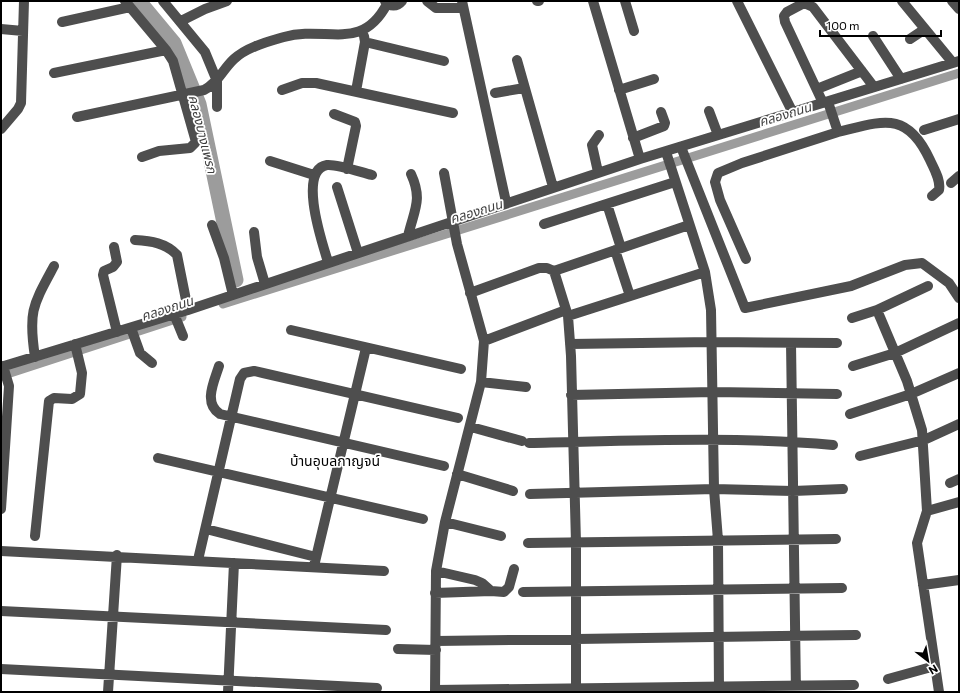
<svg xmlns="http://www.w3.org/2000/svg" width="960" height="693" font-family="Commissioner,'Noto Sans Thai',sans-serif">
<style>
.lines{fill:none;stroke-linecap:round;stroke-linejoin:round}
.canal{stroke:#9c9c9c;stroke-width:9}
.river{stroke:#9c9c9c;stroke-width:15}
.minor{stroke:#4e4e4e;stroke-width:10}
.labels{text-anchor:middle;stroke-width:3.5;stroke-linejoin:round;paint-order:stroke}
.water-label{font-size:13px;font-style:italic;fill:#3d3d3d;stroke:#fff}
.quarter-label{font-size:14px;fill:#000;stroke:#fff}
</style>
<rect width="100%" height="100%" fill="#fff"/>
<g class="lines">
<path class="canal" d="M 223,304 L 959,73
M 1,376 L 182,317"/>
<path class="river" d="M 139,1 L 174,43 L 199,104 L 236,280"/>
<path class="minor" d="M 125,1 L 166,50 L 173,61 L 196,142 L 190,148 L 159,151 L 142,157
M 163,1 L 205,52 L 217,81 L 217,107
M 385,1 C 390,7 397,7 402,1
M 427,1 L 436,8 L 462,8
M 462,1 L 506,202
M 537,1 L 539,1
M 593,1 L 640,159
M 625,1 L 634,31
M 737,1 L 793,113
M 902,1 L 953,63
M 952,1 L 959,9
M 181,21 L 205,9 L 227,1
M 62,22 L 130,7
M 1,29 L 23,31
M 873,36 L 901,79
M 910,39 L 925,29
M 365,42 L 444,61
M 517,60 L 553,187
M 54,73 L 166,50
M 817,89 L 862,71
M 282,90 L 302,83 L 316,83 L 453,113
M 619,90 L 654,79
M 356,91 L 365,42 L 364,36
M 495,93 L 524,88
M 828,102 L 838,132 C 883,121 907,110 930,160 C 934,169 941,180 939,190 L 932,196
M 823,103 L 785,22 L 784,16 L 787,12 L 804,3 L 813,7 L 874,87
M 709,111 L 718,135
M 334,114 L 355,122 L 356,126 L 347,169
M 77,117 L 204,90 C 218,83 223,69 234,59 C 247,47 267,42 284,37 C 326,25 361,53 387,4
M 1,129 L 18,109 L 21,103 L 24,1
M 924,130 L 959,119
M 633,138 L 664,126 L 665,123 L 661,112
M 681,147 L 745,308 L 851,286 L 905,265 L 922,263 L 949,283 L 959,298
M 666,152 L 705,272 L 711,310 L 714,489 L 718,540 L 719,692
M 270,161 L 314,175
M 598,172 L 592,145 L 599,135
M 951,183 L 959,176
M 337,187 L 358,253
M 607,204 L 621,248
M 544,224 L 675,182
M 212,225 L 224,258 L 233,295
M 254,232 L 257,257 L 265,284
M 408,236 C 414,210 423,200 411,174
M 135,240 C 151,241 166,243 177,255 L 188,310
M 114,247 L 117,262 L 113,267 L 104,271 L 103,275 L 117,332
M 615,250 L 630,296
M 746,259 L 720,200 L 715,182 L 718,173 L 742,163 L 838,132
M 328,262 C 323,245 297,170 327,165 C 338,164 360,172 372,175
M 554,271 L 568,316 L 571,356 L 576,543 L 576,692
M 470,293 L 539,268 L 547,268 L 554,271 L 689,225
M 877,310 L 907,381 L 922,430 L 927,511 L 917,543 L 939,692
M 174,314 L 183,336
M 568,316 L 705,272
M 852,318 L 877,310 L 928,286
M 131,328 L 140,353 L 152,363
M 291,330 L 461,369
M 484,341 L 566,310
M 791,343 L 796,692
M 570,344 L 712,342 L 837,343
M 35,357 C 28,311 33,305 54,266
M 219,366 C 214,382 203,403 220,414 L 444,466
M 853,366 L 895,353 L 959,323
M 1,367 L 188,310 L 640,159 L 959,61
M 481,382 L 526,387
M 571,395 L 713,392 L 837,394
M 850,414 L 911,394 L 959,373
M 471,427 L 522,441
M 529,443 C 630,441 732,436 833,445
M 860,456 L 924,440 L 959,424
M 158,458 L 423,519
M 457,474 L 513,491
M 950,483 L 959,479
M 530,494 L 714,489 L 793,491 L 843,489
M 1,509 L 9,386 L 3,366
M 927,511 L 959,502
M 445,522 L 501,536
M 206,529 L 316,557
M 35,536 L 49,401 L 54,398 L 72,399 L 80,394 L 82,373 L 75,344
M 528,543 L 836,539
M 1,551 L 384,571
M 198,560 L 240,379 L 244,373 L 254,371 L 263,373 L 458,418
M 314,566 L 366,348
M 436,571 L 475,580 L 482,583 L 491,591
M 923,585 L 959,580
M 523,592 L 842,588
M 435,593 L 491,591 L 504,592 L 509,587 L 514,569
M 1,611 L 386,630
M 436,641 L 856,635
M 398,649 L 436,650
M 1,669 L 377,688
M 888,679 L 935,666
M 435,690 L 854,685
M 108,692 L 117,555
M 228,692 L 234,563
M 435,692 L 436,571 L 445,522 L 481,382 L 484,341 L 457,244 L 444,173"/>
</g>
<g class="labels">
<g class="water-label">
<text transform="translate(785 114) rotate(-17)" y="5">คลองถนน</text>
<text transform="translate(203 134) rotate(76)" y="5">คลองบางแพรก</text>
<text transform="translate(476 211) rotate(-17)" y="5">คลองถนน</text>
<text transform="translate(167 308) rotate(-18)" y="5">คลองถนน</text>
</g>
<g class="quarter-label">
<text x="335" y="466">บ้านอุบลกาญจน์</text>
</g>
</g>
<rect width="960" height="693" fill="none" stroke="#000000" stroke-width="4"/>
<g transform="translate(928 661) rotate(149)" stroke="#ffffff" stroke-width="3" paint-order="stroke">
<path d="M0-3L7 15L0 10L-7 15Z" fill="#000000"/>
<text y="-6" font-size="11" font-weight="bold" text-anchor="middle" fill="#000000">N</text>
</g>
<path d="M820 30v6h121v-6" fill="none" stroke="#000000" stroke-width="2"/>
<text x="826" y="30" font-size="12" fill="#000000" stroke="#ffffff" stroke-width="3" paint-order="stroke">100 m</text>
</svg>
